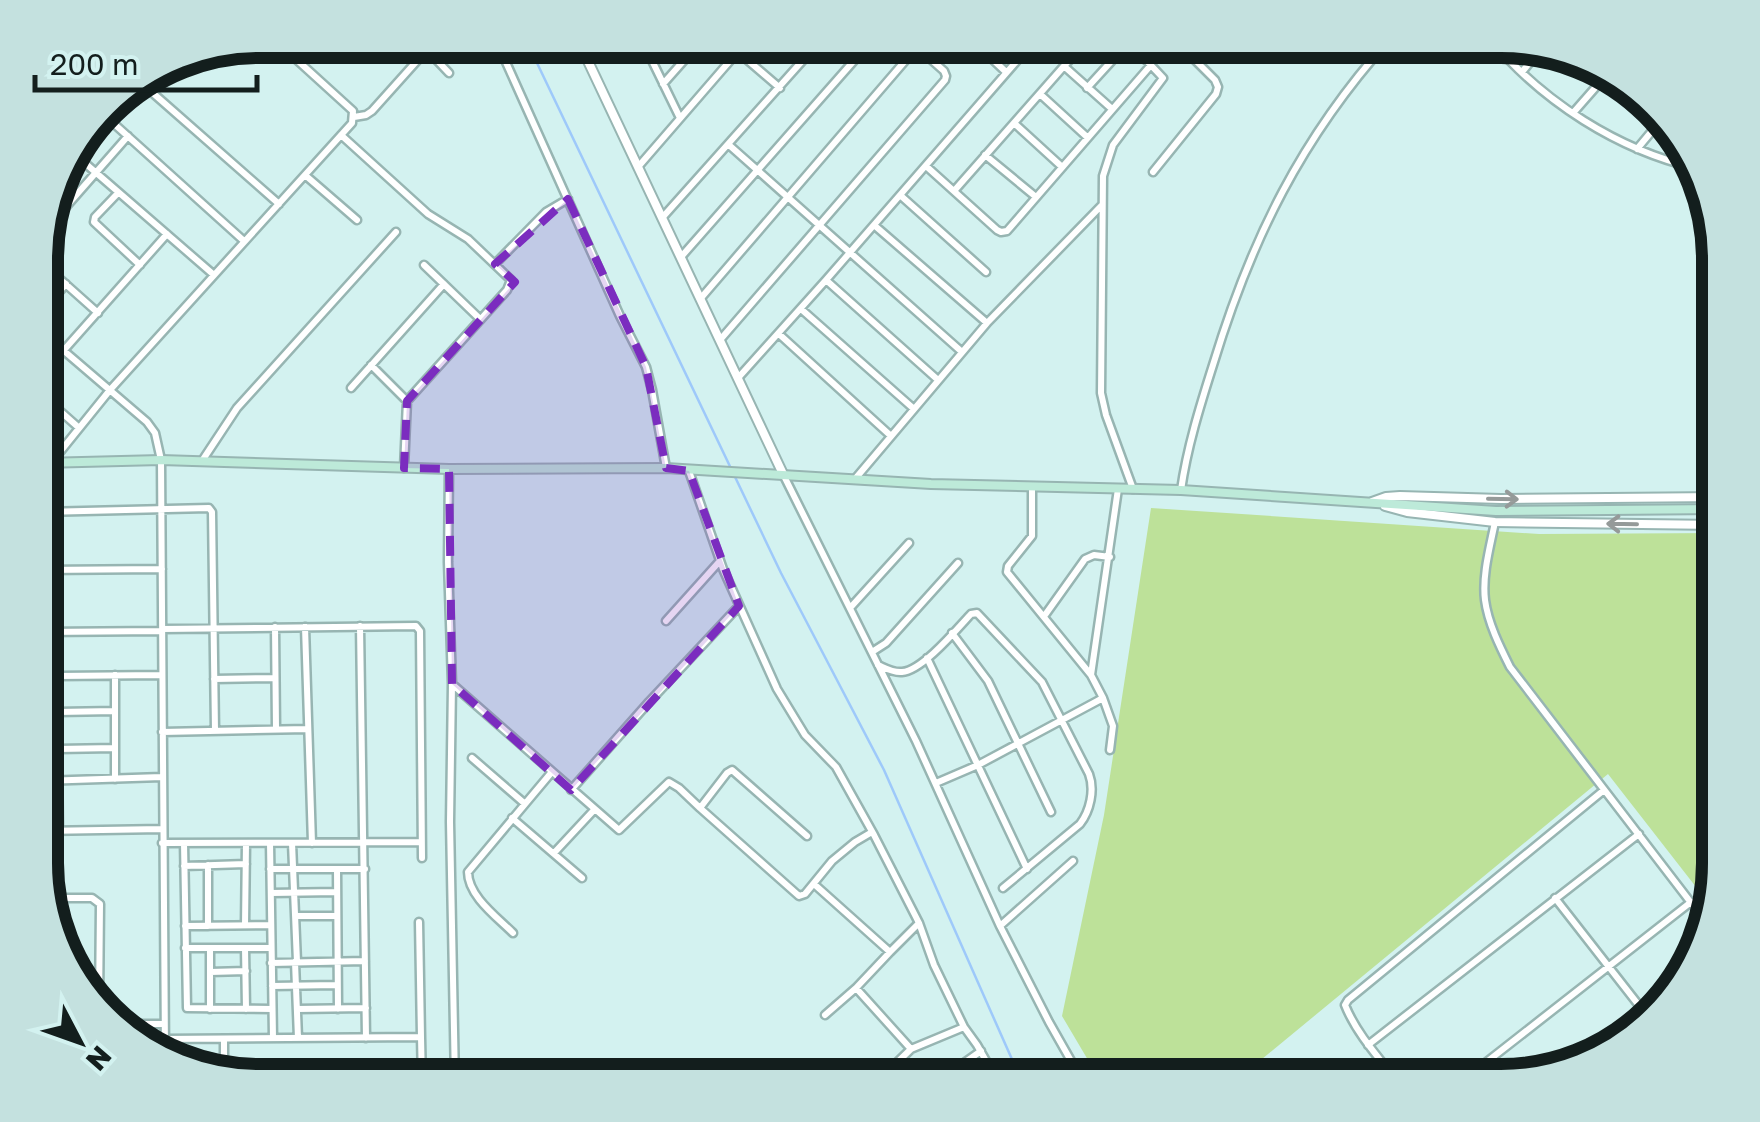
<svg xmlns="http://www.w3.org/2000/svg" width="1760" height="1122" font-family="'Golos Text',sans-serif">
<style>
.grass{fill:#bde199}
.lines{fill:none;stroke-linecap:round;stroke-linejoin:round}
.stream{stroke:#9ec9fa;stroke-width:2.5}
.minor-casing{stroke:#97b5b2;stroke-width:11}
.tertiary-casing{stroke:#97b5b2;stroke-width:12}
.secondary-casing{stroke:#97b5b2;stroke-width:12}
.minor{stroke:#fff;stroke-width:6}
.tertiary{stroke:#fff;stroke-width:8}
.secondary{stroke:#bdead9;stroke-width:8}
.oneway{stroke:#959a99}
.marked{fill:#7b2cbf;fill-opacity:0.2;stroke:#7b2cbf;stroke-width:8;stroke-dasharray:20 12;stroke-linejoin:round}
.rim{fill:none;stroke:#131e1d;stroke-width:12}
</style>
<rect width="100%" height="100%" fill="#d3f2f0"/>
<path class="grass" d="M 1151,508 L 1539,534 L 1720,533 L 1720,877 L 1710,905 L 1608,774 L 1256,1064 L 1231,1082 L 1213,1082 L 1196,1060 L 1166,1082 L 1101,1082 L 1062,1016 L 1104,815 Z"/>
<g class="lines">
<path class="stream" d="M 526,40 L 781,573 L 884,770 L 1022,1082"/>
<g class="minor-casing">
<path id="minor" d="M 496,40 L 620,316 L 646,367 L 652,390 L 666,468
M 642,40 L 680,118
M 678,40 L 687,57
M 972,40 L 1006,72
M 1127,40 L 1163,78 L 1113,145 L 1103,176 L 1101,393 L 1106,415 L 1133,489
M 1367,40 L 1379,51
M 1491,40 C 1543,102 1618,150 1696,168
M 583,51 L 606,40
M 737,51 L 780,88
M 1065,67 L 1112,109
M 1522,72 L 1539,51
M 138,80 L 279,204
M 663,84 L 702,40
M 1087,88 L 1129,42
M 1040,94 L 1087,137
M 101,112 L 244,241
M 1573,113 L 1609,72
M 354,117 L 366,115 L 372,111 L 424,53 L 429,52 L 449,73
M 1014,123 L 1061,166
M 341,135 L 428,214 L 468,239 L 511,280 L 507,290 L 407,401 L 404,468
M 729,145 L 962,352
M 1637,149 L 1662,119
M 71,151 L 214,275
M 985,155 L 1036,197
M 926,166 L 997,230 L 1001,232 L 1007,231 L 1151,65
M 638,167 L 748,40
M 1153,172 L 1216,94 L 1218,87 L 1215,80 L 1182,47 L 1181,40
M 305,175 L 357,220
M 954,191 L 1087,40
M 118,193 L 95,217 L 94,222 L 140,265
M 900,195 L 986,272
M 662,218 L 821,40
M 874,225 L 987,323
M 42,234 L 128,136
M 681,257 L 866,47
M 42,263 L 98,313
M 495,264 L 546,212 L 568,199
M 424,265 L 480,319
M 826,280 L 938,380
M 701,298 L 917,47
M 801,309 L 914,409
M 42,311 L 66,284
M 42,332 L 147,422 L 155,433 L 161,460 L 165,1054
M 779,334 L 891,436
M 720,340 L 945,80 L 946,76 L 944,71 L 909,40
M 64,350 L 167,234
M 371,365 L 407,401
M 738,378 L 826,280 L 1035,40
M 351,388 L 444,284
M 42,395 L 78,427
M 202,461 L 237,408 L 396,232
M 51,463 L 110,390 L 352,123 L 353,111 L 275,40
M 449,469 L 448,562 L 452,684 L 450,822 L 455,1082
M 689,471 L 723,569 L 777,689 L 805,735 L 836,767 L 874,835 L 919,923 L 934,965 L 964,1027 L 977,1045 L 998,1082
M 783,474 L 916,741 L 1000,926 L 1049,1022 L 1083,1082
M 855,479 L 987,323 L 1102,205
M 1181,490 C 1187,448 1200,406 1213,365 C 1251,240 1301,138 1389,40
M 42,512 L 209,508 L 212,512 L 215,731
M 1495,522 C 1490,547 1482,575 1485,600 C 1488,623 1500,647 1510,667 L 1705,921
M 42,570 L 162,569
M 850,608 L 909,543
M 1045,615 L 1085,559 L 1094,555 L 1110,557
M 666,621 L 719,562
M 360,626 L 366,1038
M 275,627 L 276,729
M 305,627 L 312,843
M 162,629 L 416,626 L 420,631 L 422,858
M 42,632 L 162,631
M 56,632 L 59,831
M 952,633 L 988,681 L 1051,812
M 872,652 L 886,643 L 958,563
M 927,658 L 1027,869
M 878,665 C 885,668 893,673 902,672 C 922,671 957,629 971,614 L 977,613 L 1042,682 L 1089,774 C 1095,790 1090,811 1080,824 L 1003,888
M 115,675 L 115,779
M 1091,675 L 1118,489
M 57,676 L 162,675
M 214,679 L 275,678
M 452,684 L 619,830 L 669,782 L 679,788 L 700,808
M 1103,698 L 1113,726 L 1110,750
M 57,712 L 115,711
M 162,732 L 308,729
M 42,742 L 58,741
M 58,749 L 115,748
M 472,758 L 524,803
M 42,781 L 162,777
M 936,783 L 978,765 L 1103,698 L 1091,675 L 1007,572 L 1008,566 L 1032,536 L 1032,487
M 571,790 L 649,702 L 739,606
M 512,818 L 582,878
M 42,831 L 162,829
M 807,836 L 732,770 L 727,773 L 700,808 L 799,896 L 805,894 L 832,861 L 855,842 L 872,832
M 162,843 L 421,842
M 184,843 L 187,1008 L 272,1009
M 270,843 L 273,1038
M 292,843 L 297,962
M 554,853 L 594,810
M 208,865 L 208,926
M 184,866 L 246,864
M 270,869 L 365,869
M 337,869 L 338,1009
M 814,884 L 890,952 L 919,923
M 271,893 L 337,892
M 45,898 L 92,898 L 100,904 L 99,1007
M 1555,898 L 1648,1017
M 296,916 L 337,916
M 245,925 L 246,843
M 185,926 L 271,925
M 1000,926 L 1073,861
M 513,933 C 497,917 468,896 468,872 L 551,773
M 185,948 L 271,948
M 210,948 L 210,1009
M 245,948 L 246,1009
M 295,962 L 298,1038
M 271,963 L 365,961
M 210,972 L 246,971
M 272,986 L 337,985
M 856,988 L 911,1049
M 297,1009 L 366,1008
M 825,1015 L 856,988 L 890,952
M 117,1024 L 164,1024
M 421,1037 L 422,1082
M 165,1039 L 421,1037 L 419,922
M 1368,1045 L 1639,834
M 224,1072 L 224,1039
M 879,1080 L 911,1049 L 964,1027
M 937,1082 L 981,1051
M 1398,1082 C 1379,1058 1356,1033 1345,1005 L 1348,1000 L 1604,790
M 1461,1082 L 1691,902"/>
</g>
<g class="tertiary-casing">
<path id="tertiary" d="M 578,40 L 783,474
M 1372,502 L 1386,497 L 1400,496 L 1501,499 L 1720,497
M 1385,506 L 1407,512 L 1495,522 L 1720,525"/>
</g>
<g class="secondary-casing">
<path id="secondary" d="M 42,463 L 161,460 L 449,469 L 666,468 L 931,484 L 1181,490 L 1496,511 L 1720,509"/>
</g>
<use href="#minor" class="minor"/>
<use href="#tertiary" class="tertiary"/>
<use href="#secondary" class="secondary"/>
</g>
<defs><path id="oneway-shaft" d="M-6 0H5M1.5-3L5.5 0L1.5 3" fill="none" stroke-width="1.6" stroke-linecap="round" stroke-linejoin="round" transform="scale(2.5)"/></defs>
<g class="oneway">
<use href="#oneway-shaft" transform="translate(1503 499) rotate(1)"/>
<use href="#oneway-shaft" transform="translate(1622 524) rotate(-179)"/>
</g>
<path class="marked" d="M 568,199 L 646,367 L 666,468 L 689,471 L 739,606 L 571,790 L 452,684 L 449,469 L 404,468 L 407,401 L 515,282 L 495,264 Z"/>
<path d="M0 0H1760V1122H0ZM259 58H1501A201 201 0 0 1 1702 259V863A201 201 0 0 1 1501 1064H259A201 201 0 0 1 58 863V259A201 201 0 0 1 259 58Z" fill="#c4e1df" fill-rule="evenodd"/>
<path class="rim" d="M259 58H1501A201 201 0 0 1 1702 259V863A201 201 0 0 1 1501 1064H259A201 201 0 0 1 58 863V259A201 201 0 0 1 259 58Z"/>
<g transform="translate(80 1042) rotate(131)" stroke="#d3f2f0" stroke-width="8" paint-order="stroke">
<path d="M0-8L18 38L0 25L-18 38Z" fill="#131e1d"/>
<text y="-15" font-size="28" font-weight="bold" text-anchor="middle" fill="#131e1d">N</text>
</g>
<path d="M35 75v15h222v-15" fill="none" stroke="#131e1d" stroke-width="5"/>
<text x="50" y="75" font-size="30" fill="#131e1d" stroke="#d3f2f0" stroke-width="8" paint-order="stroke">200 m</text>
</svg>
